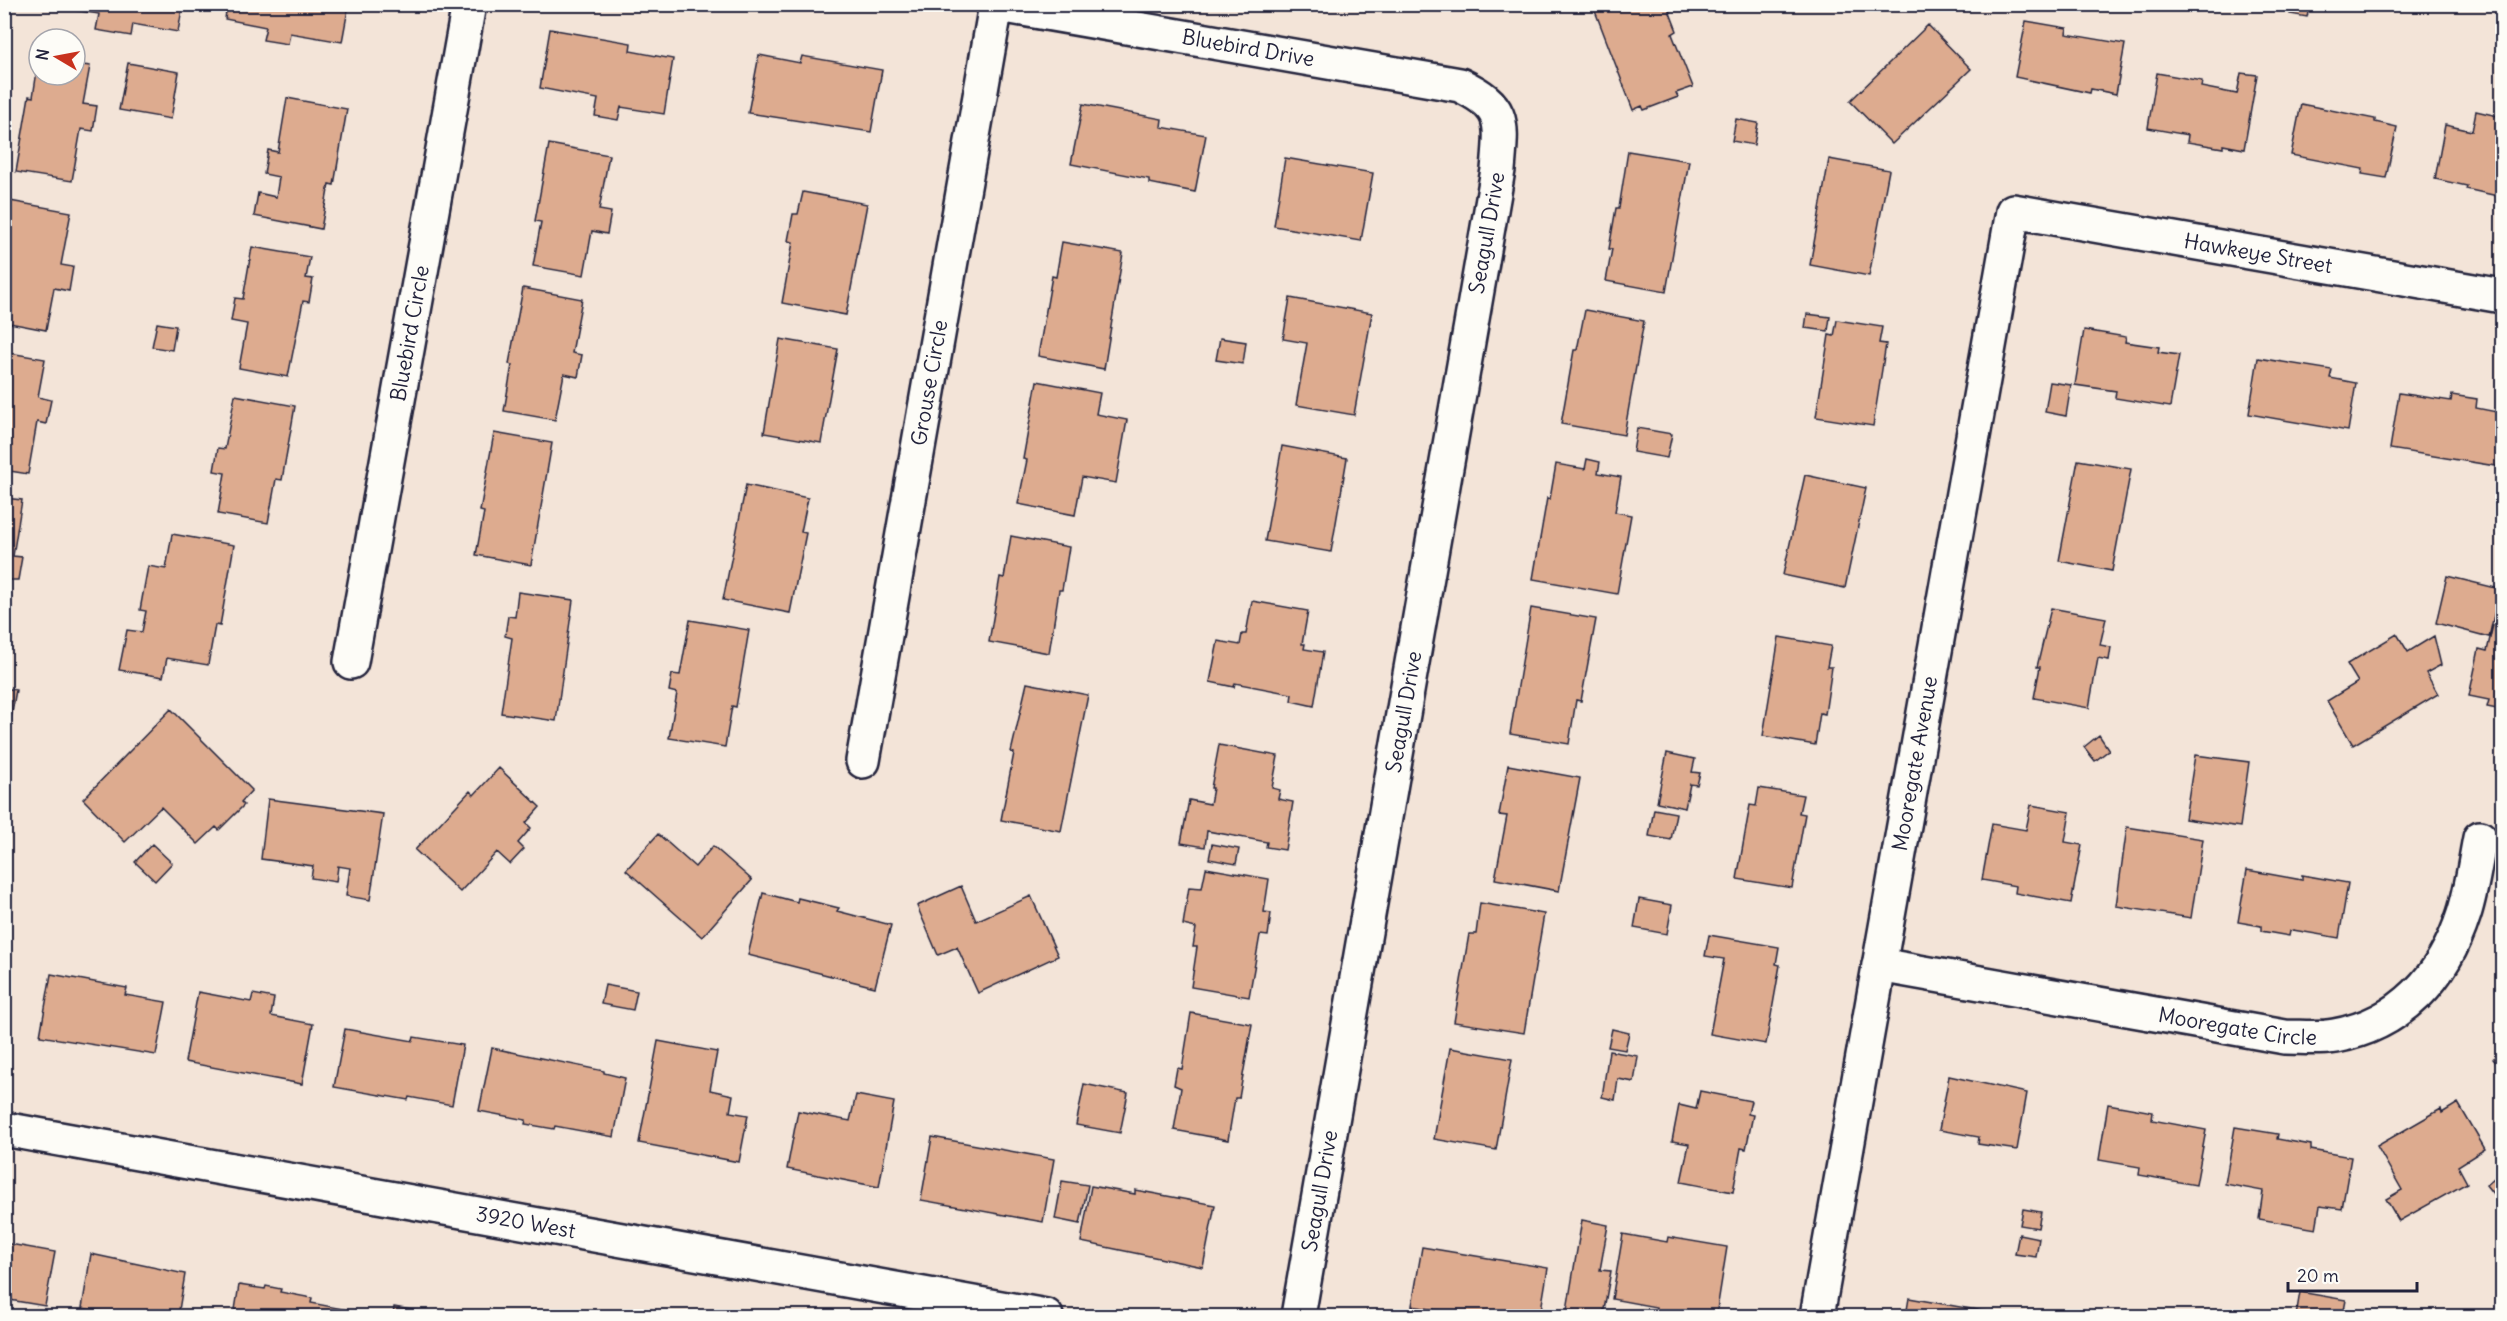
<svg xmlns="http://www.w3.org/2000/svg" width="2507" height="1321" font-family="Delius,sans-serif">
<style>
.building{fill:#ddab8f;stroke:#22223b;stroke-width:1.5}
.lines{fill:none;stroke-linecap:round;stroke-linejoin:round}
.minor-casing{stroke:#22223b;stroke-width:38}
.minor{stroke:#fdfcf7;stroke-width:33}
.labels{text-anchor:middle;stroke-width:4.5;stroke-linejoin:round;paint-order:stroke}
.street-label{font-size:21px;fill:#22223b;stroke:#fdfcf7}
</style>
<rect width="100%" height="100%" fill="#f3e4d8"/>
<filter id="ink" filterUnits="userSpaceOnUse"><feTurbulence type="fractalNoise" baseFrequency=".0167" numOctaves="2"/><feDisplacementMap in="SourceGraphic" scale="12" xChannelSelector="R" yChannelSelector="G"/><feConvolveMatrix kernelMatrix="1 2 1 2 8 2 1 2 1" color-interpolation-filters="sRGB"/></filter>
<g filter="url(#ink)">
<path class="building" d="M 56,4 L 183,4 L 178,32 L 133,24 L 131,36 L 96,30 L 99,14 L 56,7 Z
M 227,4 L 349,4 L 342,42 L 290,33 L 288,44 L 263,40 L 266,27 L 225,19 Z
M 1611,4 L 1662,4 L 1663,7 L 1667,5 L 1677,31 L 1672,34 L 1693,87 L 1676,93 L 1678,97 L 1644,110 L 1642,106 L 1633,110 L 1595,11 Z
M 2292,4 L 2310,4 L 2307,17 L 2290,14 Z
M 2026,21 L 2067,28 L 2066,34 L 2125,44 L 2116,94 L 2091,89 L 2090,93 L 2015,77 Z
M 1928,25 L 1971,69 L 1892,144 L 1850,101 Z
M 550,29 L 631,43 L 630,51 L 673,59 L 664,114 L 621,107 L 618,120 L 595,116 L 598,99 L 540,88 Z
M 759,55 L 800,63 L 802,56 L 882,70 L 871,132 L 748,113 Z
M 39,58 L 39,75 L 75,75 L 75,64 L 90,66 L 83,104 L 97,106 L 93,131 L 81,129 L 72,181 L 16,172 L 29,96 L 33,97 Z
M 128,63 L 179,72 L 171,119 L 119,110 Z
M 2157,73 L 2202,81 L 2201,87 L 2237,94 L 2241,73 L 2257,75 L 2244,149 L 2223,145 L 2223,148 L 2187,142 L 2188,135 L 2148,128 Z
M 287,98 L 347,109 L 334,185 L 329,184 L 321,229 L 254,216 L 258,193 L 276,197 L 279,177 L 264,174 L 268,150 L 278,152 Z
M 1083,104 L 1162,119 L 1161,127 L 1206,135 L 1195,192 L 1149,183 L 1149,179 L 1071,164 Z
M 2301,104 L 2375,119 L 2375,122 L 2397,127 L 2386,178 L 2362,174 L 2363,169 L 2291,155 Z
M 2476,111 L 2502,117 L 2502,197 L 2466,189 L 2467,186 L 2435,179 L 2445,125 L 2472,131 Z
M 1736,119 L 1758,123 L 1754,145 L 1732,141 Z
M 549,144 L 609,155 L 599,210 L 611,212 L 607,234 L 592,231 L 584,275 L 533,266 L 541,222 L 535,221 Z
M 1628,151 L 1689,161 L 1666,292 L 1606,281 L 1612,249 L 1609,249 L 1616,208 L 1619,208 Z
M 1285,158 L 1373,173 L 1361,241 L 1274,226 Z
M 1829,159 L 1889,170 L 1869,276 L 1810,265 Z
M 803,192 L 867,204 L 846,315 L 782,303 L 793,242 L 788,241 L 793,214 L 798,214 Z
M 10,201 L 71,212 L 61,265 L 73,267 L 69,291 L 54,288 L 46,330 L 4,322 L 4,233 Z
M 1062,242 L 1123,253 L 1104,369 L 1038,356 L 1052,276 L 1056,277 Z
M 252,247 L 310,257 L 306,278 L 313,279 L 309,302 L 303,301 L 288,377 L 239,368 L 247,324 L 231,321 L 235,298 L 243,299 Z
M 523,288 L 582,299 L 572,353 L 582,355 L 578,377 L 564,374 L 555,420 L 504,411 L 512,365 L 509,364 Z
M 1290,298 L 1372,313 L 1354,415 L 1296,405 L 1307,343 L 1283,339 Z
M 1585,310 L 1644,321 L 1624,435 L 1561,424 L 1574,350 L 1577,350 Z
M 1807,314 L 1830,317 L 1828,331 L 1805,328 Z
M 1837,320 L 1882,327 L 1879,343 L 1886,344 L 1873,426 L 1816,417 L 1829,335 L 1834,336 Z
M 157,323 L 176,326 L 172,350 L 152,347 Z
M 2084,330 L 2126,337 L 2125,342 L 2159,347 L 2158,352 L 2179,355 L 2170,407 L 2115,398 L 2116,391 L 2075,385 Z
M 1220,338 L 1246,342 L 1243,364 L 1216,360 Z
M 780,339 L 838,349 L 821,443 L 764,433 Z
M 4,352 L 45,359 L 38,397 L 51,400 L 46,424 L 37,422 L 28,474 L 4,470 Z
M 2258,358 L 2332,370 L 2330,378 L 2356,383 L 2348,431 L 2249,414 Z
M 1037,381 L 1100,393 L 1096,414 L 1127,420 L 1116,483 L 1082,477 L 1075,515 L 1018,504 L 1027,460 L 1023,459 Z
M 2050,382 L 2071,385 L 2066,416 L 2045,412 Z
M 2399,393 L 2451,401 L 2452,395 L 2477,399 L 2476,408 L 2502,413 L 2502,467 L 2390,449 Z
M 235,395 L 295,406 L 282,480 L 276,479 L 268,523 L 218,514 L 225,473 L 214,471 L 218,448 L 225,449 Z
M 1637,428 L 1672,434 L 1667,458 L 1633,452 Z
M 494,433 L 552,443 L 531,565 L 476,555 L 484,512 L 480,511 Z
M 1282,446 L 1347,458 L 1331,552 L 1265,541 Z
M 1587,459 L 1600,462 L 1598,473 L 1621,477 L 1615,512 L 1631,515 L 1617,594 L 1533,579 L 1547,498 L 1550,499 L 1556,464 L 1585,469 Z
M 2078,460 L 2131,469 L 2112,571 L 2059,561 Z
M 1805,475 L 1866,488 L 1845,588 L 1783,575 Z
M 746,485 L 808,498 L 801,532 L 806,533 L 790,613 L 723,600 Z
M 4,498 L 22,500 L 13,556 L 22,557 L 18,580 L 4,580 Z
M 172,534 L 234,545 L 220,626 L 215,625 L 208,665 L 167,658 L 163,677 L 119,670 L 127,630 L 142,632 L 146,611 L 140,610 L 148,566 L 166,569 Z
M 1011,536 L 1069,547 L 1062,590 L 1059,590 L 1049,653 L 989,642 L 1000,577 L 1004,578 Z
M 2447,576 L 2500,589 L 2489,637 L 2436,623 Z
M 518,592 L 573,600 L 556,721 L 501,713 L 512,638 L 505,636 L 508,616 L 515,617 Z
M 1252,601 L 1308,611 L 1302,644 L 1305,644 L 1304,649 L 1323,652 L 1314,706 L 1291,701 L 1292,694 L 1235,683 L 1234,687 L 1210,682 L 1218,641 L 1240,645 L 1242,634 L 1246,634 Z
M 1531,608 L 1596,619 L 1581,701 L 1576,700 L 1569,744 L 1510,734 Z
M 2051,608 L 2106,618 L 2100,645 L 2111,647 L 2109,660 L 2098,658 L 2089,708 L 2034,698 L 2040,667 L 2037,667 Z
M 690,620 L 749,630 L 736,707 L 732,706 L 725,747 L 669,738 L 677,693 L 669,691 L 672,674 L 680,675 Z
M 2493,625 L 2502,627 L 2502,710 L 2487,707 L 2489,700 L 2469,696 L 2479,649 L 2487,651 Z
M 2397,634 L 2408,652 L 2434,636 L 2441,665 L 2426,673 L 2438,694 L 2353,745 L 2327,701 L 2358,682 L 2347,664 Z
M 1779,637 L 1831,646 L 1827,667 L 1832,667 L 1825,714 L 1820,713 L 1815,745 L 1763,736 Z
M 1027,683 L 1088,695 L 1061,831 L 1001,820 L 1014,753 L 1011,752 Z
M 4,688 L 16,690 L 8,735 L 4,734 Z
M 171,709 L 252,790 L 241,802 L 244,805 L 219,830 L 216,827 L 198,844 L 161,807 L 125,842 L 83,799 Z
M 2099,735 L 2109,750 L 2095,761 L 2084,747 Z
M 1219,745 L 1278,756 L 1272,788 L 1280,790 L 1278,799 L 1293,802 L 1285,850 L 1266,847 L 1267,842 L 1207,831 L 1205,847 L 1181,843 L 1189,800 L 1210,804 L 1213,788 L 1211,788 Z
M 1667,753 L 1695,759 L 1692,772 L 1700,773 L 1697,785 L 1690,784 L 1685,808 L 1657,802 Z
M 2195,755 L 2249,762 L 2240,827 L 2185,819 Z
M 1508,765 L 1580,778 L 1559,891 L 1495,879 L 1507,816 L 1499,815 Z
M 499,768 L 540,807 L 526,823 L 531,828 L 518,843 L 524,849 L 510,864 L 497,852 L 460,892 L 415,850 L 470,791 L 474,795 Z
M 1759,788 L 1803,795 L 1799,813 L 1805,814 L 1792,888 L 1737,879 L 1750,805 L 1756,806 Z
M 268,799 L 383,814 L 370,900 L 346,896 L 350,868 L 338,866 L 336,882 L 311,878 L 313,866 L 261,859 Z
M 2031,805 L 2070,812 L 2065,842 L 2082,845 L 2071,903 L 2015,893 L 2016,886 L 1982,880 L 1992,824 L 2026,830 Z
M 1654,809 L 1676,813 L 1671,840 L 1649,836 Z
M 2127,827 L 2203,839 L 2191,918 L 2116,906 Z
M 658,834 L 695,867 L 713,846 L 752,880 L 702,937 L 626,870 Z
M 152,844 L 172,863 L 155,881 L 135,862 Z
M 1212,844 L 1239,849 L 1236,864 L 1209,859 Z
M 1206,868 L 1269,879 L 1264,912 L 1271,913 L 1268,936 L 1260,935 L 1249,997 L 1191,987 L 1197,947 L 1193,947 L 1196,928 L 1183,925 L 1189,887 L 1202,888 Z
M 2247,870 L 2302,880 L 2302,875 L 2348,883 L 2339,938 L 2293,930 L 2290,931 L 2289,936 L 2261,931 L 2261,926 L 2238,922 Z
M 961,886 L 976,921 L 1031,896 L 1058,956 L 978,993 L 957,947 L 938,955 L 917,906 Z
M 763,893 L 797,902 L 798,898 L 839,908 L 837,911 L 891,925 L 875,987 L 748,955 Z
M 1639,899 L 1672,905 L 1667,934 L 1634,928 Z
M 1480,903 L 1544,914 L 1524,1033 L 1454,1022 L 1469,934 L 1476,934 Z
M 1709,935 L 1779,947 L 1776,964 L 1780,965 L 1766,1044 L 1710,1034 L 1724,959 L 1705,956 Z
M 51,974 L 127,988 L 125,995 L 166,1002 L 156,1055 L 40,1036 Z
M 605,985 L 637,991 L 633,1010 L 601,1004 Z
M 198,992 L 251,1002 L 253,994 L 274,998 L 271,1016 L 313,1024 L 302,1084 L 185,1062 Z
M 1191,1013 L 1252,1024 L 1239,1098 L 1235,1098 L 1228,1140 L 1174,1130 L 1181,1088 L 1174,1085 L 1177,1068 L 1182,1069 Z
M 345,1029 L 413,1041 L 414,1037 L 463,1045 L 452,1105 L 409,1097 L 408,1100 L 334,1087 Z
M 1612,1029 L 1629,1033 L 1625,1050 L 1608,1047 Z
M 658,1041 L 717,1052 L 710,1090 L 733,1095 L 730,1112 L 748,1115 L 739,1162 L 639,1143 Z
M 492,1048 L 604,1071 L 604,1073 L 625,1078 L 614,1137 L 555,1126 L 554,1129 L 525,1124 L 526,1120 L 479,1111 Z
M 1450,1048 L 1512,1059 L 1496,1150 L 1434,1139 Z
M 2502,1048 L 2502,1069 L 2493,1059 Z
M 1609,1051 L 1638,1056 L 1634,1082 L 1618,1079 L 1615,1100 L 1602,1097 Z
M 1949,1076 L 2027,1093 L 2017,1150 L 1978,1144 L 1979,1137 L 1939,1130 Z
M 1084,1084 L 1128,1093 L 1120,1133 L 1076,1125 Z
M 1700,1091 L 1751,1101 L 1748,1114 L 1753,1115 L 1746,1149 L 1741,1148 L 1733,1192 L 1681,1182 L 1689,1144 L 1672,1141 L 1679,1105 L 1696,1109 Z
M 856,1095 L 894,1102 L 879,1187 L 787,1169 L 798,1111 L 850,1121 Z
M 2458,1103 L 2485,1149 L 2458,1166 L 2467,1183 L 2399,1221 L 2386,1199 L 2402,1190 L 2377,1146 L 2441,1109 L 2442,1113 Z
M 2108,1104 L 2153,1112 L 2152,1120 L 2206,1130 L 2196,1185 L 2139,1175 L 2140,1167 L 2099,1160 Z
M 2235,1127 L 2278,1134 L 2277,1139 L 2311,1145 L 2311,1150 L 2351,1157 L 2342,1209 L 2320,1206 L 2316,1229 L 2259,1219 L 2263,1191 L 2225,1184 Z
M 932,1137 L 1054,1159 L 1043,1222 L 921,1200 Z
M 2502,1171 L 2502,1205 L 2486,1185 Z
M 1062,1181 L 1088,1185 L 1080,1224 L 1055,1219 Z
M 1091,1186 L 1135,1194 L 1135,1190 L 1215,1205 L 1203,1267 L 1081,1242 Z
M 2023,1209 L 2041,1212 L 2038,1228 L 2020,1225 Z
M 1582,1220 L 1608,1225 L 1600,1270 L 1611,1271 L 1603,1315 L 1567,1310 Z
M 1623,1234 L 1667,1242 L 1668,1237 L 1727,1247 L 1716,1316 L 1655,1316 L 1656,1307 L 1612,1299 Z
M 2019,1234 L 2039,1238 L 2036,1257 L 2015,1254 Z
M 4,1243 L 55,1252 L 45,1306 L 4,1299 Z
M 1422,1247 L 1548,1268 L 1540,1316 L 1461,1316 L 1462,1314 L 1412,1306 Z
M 91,1254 L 185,1274 L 178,1316 L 116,1316 L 116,1314 L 82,1308 Z
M 239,1285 L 265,1289 L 266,1286 L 281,1289 L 280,1292 L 312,1298 L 311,1303 L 348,1310 L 347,1316 L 234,1316 Z
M 2300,1292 L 2346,1300 L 2343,1316 L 2296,1316 Z
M 1909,1298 L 2011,1316 L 1906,1316 Z
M 394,1307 L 429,1313 L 428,1316 L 393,1316 Z"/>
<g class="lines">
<g class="minor-casing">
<g id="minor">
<path id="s1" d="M 994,4 L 1460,85 C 1506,107 1502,122 1498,170 L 1298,1316"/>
<path id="s2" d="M 351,662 L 469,4"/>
<path id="s3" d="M 863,761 L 996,5"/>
<path id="s4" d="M 1879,965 L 2285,1037 C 2301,1037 2320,1039 2335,1036 C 2401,1024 2444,977 2464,914 C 2472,889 2475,863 2480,838"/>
<path id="s5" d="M 4,1129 L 1046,1316"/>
<path id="s6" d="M 1817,1316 L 2013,211 L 2502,296"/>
</g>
</g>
<use href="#minor" class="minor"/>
</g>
</g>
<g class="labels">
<g class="street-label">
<text dy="7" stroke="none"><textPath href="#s1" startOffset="258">Bluebird Drive</textPath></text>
<text transform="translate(1487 233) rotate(-80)" y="7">Seagull Drive</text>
<text dy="7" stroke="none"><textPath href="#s6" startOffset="1371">Hawkeye Street</textPath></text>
<text dy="7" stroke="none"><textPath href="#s2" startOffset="334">Bluebird Circle</textPath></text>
<text dy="7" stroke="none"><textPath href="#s3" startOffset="384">Grouse Circle</textPath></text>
<text transform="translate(1404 712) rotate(-80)" y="7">Seagull Drive</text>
<text dy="7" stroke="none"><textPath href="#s6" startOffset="561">Mooregate Avenue</textPath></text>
<text dy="7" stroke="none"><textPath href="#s4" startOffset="364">Mooregate Circle</textPath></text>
<text transform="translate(1320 1191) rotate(-80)" y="7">Seagull Drive</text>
<text dy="7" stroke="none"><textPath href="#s5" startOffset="530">3920 West</textPath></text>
</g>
</g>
<rect width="2507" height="1321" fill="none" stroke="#fdfcf7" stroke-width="24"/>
<rect x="12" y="12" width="2483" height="1297" fill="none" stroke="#22223b" stroke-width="2" filter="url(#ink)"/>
<g transform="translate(57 57) rotate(280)"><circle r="28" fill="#fdfcf7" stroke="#a5a5ac" stroke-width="1.5"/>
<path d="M0-4.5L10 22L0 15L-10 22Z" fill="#c8321e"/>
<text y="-9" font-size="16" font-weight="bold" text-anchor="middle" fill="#22223b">N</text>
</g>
<path d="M2288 1282v9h129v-9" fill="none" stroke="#22223b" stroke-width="3"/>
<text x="2297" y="1282" font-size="18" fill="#22223b" stroke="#fdfcf7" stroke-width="4.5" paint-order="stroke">20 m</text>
</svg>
